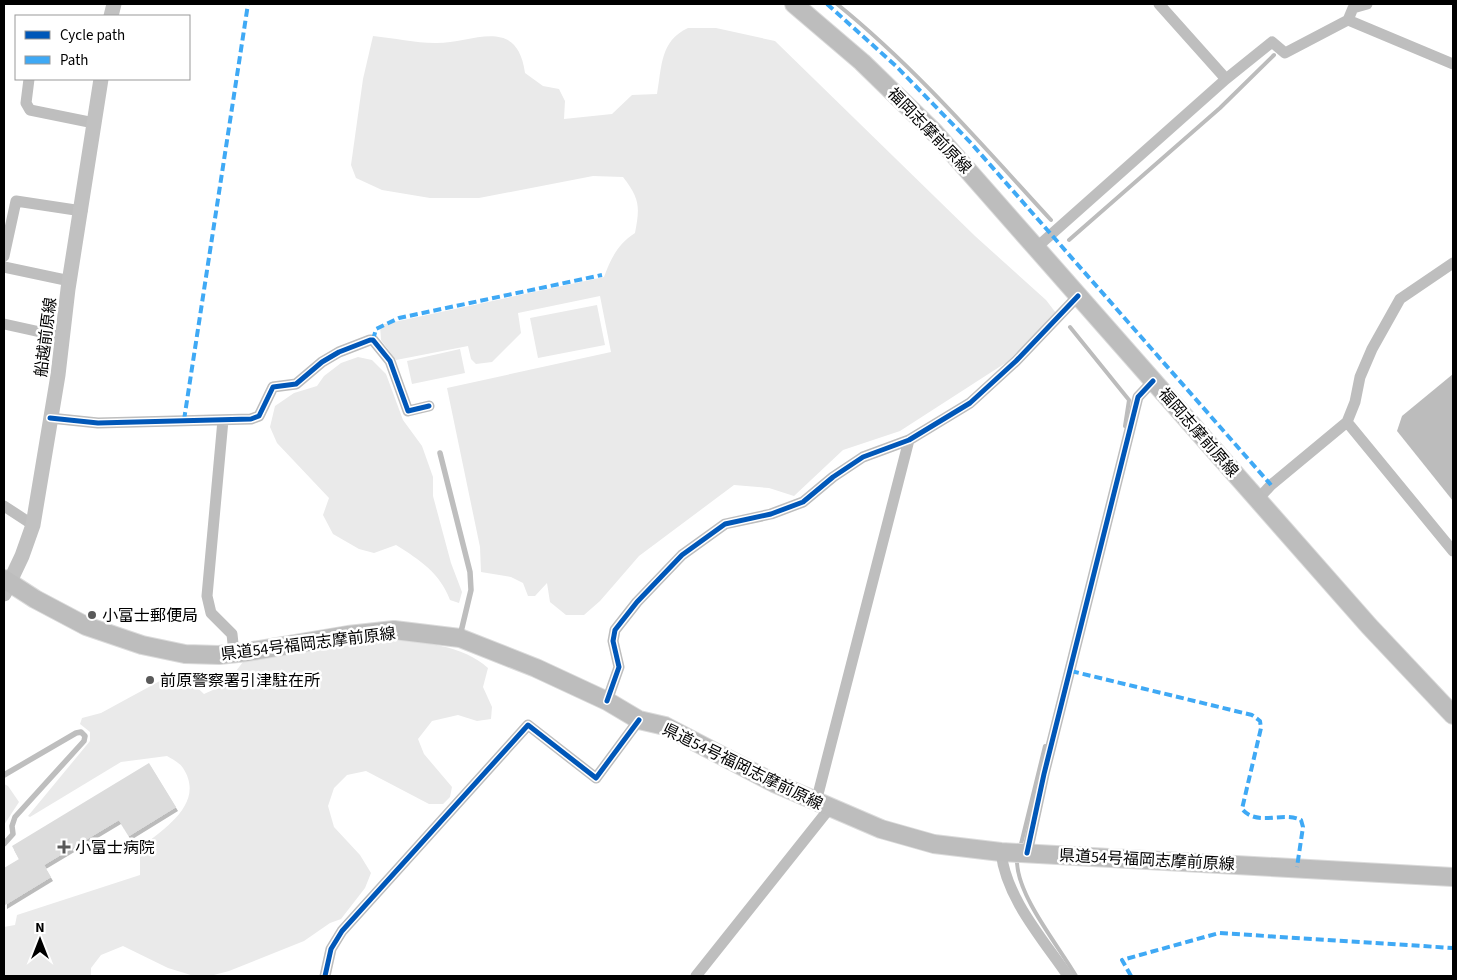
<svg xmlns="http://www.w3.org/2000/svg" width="1457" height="980" font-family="'Source Sans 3','Noto Sans JP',sans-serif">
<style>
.green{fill:#eaeaea}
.water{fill:#bcbcbc}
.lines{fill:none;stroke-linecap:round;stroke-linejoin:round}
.stream{stroke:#bcbcbc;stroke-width:4}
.building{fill:#dcdcdc;filter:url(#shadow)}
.primary-casing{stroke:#dbdbdb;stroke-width:20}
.lane{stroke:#bebebe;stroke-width:5.5}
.street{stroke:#bebebe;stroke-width:11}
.secondary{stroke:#c1c1c1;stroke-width:15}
.primary{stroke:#bdbdbd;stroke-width:18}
.quiet{stroke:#3fa9f5;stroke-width:4;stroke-dasharray:8 4;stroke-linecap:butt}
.cycleway-casing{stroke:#fff;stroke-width:8}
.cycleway{stroke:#0057b8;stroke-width:5}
.poi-dot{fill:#595959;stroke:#fff;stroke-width:2}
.labels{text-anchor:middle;stroke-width:5;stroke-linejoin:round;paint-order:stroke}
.street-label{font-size:16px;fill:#000;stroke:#fff}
.poi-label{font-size:16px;fill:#000;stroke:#fff;text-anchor:start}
</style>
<defs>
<filter id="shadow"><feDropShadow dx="2" dy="4" stdDeviation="0" flood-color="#0004"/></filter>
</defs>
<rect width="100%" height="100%" fill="#fff"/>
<path class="green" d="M 688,28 L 716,28 L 775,41 L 975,236 L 1046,300 L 1056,313 L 1007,362 L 900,431 L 843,450 L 794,496 L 769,488 L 734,485 L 639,556 L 600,601 L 584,615 L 566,615 L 550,602 L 547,583 L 535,596 L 528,596 L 523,583 L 511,577 L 481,572 L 480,547 L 447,388 L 611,352 L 600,296 L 518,313 L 521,333 L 492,362 L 476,364 L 471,359 L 468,346 L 396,360 L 381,340 L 380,325 L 604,277 C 611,258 618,244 635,233 C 640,207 640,199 623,177 L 593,176 L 479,198 L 430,198 L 382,190 L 356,178 L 351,165 L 363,79 L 373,36 C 394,38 415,43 435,43 C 471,44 517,14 525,73 L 543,86 L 559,89 L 565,101 L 564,119 L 612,114 L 632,95 L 657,94 C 662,66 660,41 688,28 Z
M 597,305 L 605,345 L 538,358 L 530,318 Z
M 460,349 L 465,373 L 412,384 L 407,361 Z
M 358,357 L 372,360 L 386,374 L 403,420 L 422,446 L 433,477 L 433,496 L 451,563 L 462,592 L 459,603 L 450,600 C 440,573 420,560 396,545 L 374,553 L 359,549 L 333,534 L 323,515 L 329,498 L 277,443 L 270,427 L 275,406 L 294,393 L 317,386 L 324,376 L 341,363 Z
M 365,641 C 402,639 459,641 488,668 L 483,687 L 492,707 L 491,719 L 477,721 L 458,715 L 432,721 L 418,739 L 424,754 L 452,787 L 450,797 L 443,804 L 429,804 L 366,771 L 347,775 L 334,788 L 328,806 L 334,827 L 360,855 L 371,873 L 365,888 L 341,919 L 330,923 L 304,941 L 229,971 L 210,976 L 194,976 L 168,968 L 123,946 L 101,955 L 91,968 L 91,976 L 4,976 L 4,927 L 15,925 L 17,915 L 140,875 L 140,848 C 164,829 206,803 183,768 C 180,763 172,759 167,756 L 121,762 L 30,817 L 28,816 L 90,741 L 90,732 L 80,724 L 82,718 L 101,713 L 169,676 L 188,679 L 204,694 L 226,684 L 243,662 Z
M 4,784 L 8,786 L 19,802 L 4,825 Z"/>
<path class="water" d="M 1453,374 L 1453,501 L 1397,431 L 1402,416 Z"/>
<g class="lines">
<path class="stream" d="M 837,4 C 916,68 982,145 1051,220
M 1069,240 L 1220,108 L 1274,55
M 1070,327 L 1129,400 L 1125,426
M 1021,844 L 1045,746
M 1017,863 C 1019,898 1058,945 1076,976"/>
</g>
<path class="building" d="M 149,763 L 176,807 L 129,836 L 119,820 L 44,865 L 51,877 L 5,905 L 4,868 L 19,859 L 12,846 Z"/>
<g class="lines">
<g class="primary-casing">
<path id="primary" d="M 794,4 L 862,62 L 935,133 L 1369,626 L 1453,715
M 4,579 L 35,599 L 86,626 L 142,645 L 185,654 L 219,655 L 247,652 L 348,635 L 394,630 L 460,638 L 536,668 L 607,701 L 639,720 L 665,726 L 774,783 L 881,829 L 934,844 L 1001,852 L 1453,877"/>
</g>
<path class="lane" d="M 440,453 L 470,572 L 471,590 L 460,636
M 4,775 L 76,733 L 81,732 L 85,736 L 84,741 L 15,817 L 12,826 L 13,834 L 4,844"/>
<path class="street" d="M 1159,4 L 1226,79
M 1348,20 L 1453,64
M 29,79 L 26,103 L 30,110 L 94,123
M 1037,247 L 1226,79 L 1272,42 L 1285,53 L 1348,20 L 1353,8 L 1367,4
M 4,256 L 16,201 L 82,211
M 4,267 L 70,281
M 4,324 L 63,337
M 50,418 L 98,423 L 251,419 L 259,416 L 273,387 L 296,384 L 322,362 L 339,352 L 370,340 L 373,340 L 390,361 L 408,411 L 429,406
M 223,420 L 207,596 L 211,613 L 232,634 L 234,653
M 1347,422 L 1453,551
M 1258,499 L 1271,485 L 1347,422 L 1355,402 L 1360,377 L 1372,349 L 1400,299 L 1453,263
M 4,506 L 33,525
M 607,701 L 619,667 L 613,641 L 615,630 L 637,602 L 682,555 L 725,524 L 771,514 L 803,502 L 833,477 L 863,457 L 909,440 L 970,403 L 1016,361 L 1078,296
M 816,802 L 909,440
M 1001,852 C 1006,898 1042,938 1068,976
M 1027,853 L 1044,774 L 1138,397 L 1153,381
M 325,976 L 331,949 L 342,931 L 528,725 L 596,778 L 639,720
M 696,976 L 829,809"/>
<path class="secondary" d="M 111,16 L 114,4
M 4,594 L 22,556 L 33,525 L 58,375 L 68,289 L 101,79"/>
<use href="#primary" class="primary"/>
<path class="quiet" d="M 827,4 L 896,66 L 971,143 L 1271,485
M 373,340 L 376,329 L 399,318 L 602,275
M 184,420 L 248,4
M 1071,671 L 1252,715 L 1260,721 L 1261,728 L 1242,809 C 1257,827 1282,811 1301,820 L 1303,827 L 1297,867
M 1131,976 L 1122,960 L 1219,933 L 1453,948"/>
<g class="cycleway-casing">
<path id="cycleway" d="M 50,418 L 98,423 L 251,419 L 259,416 L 273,387 L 296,384 L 322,362 L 339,352 L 370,340 L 373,340 L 390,361 L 408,411 L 429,406
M 607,701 L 619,667 L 613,641 L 615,630 L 637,602 L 682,555 L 725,524 L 771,514 L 803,502 L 833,477 L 863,457 L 909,440 L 970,403 L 1016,361 L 1078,296
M 1027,853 L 1044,774 L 1138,397 L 1153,381
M 325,976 L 331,949 L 342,931 L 528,725 L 596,778 L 639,720"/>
</g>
<use href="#cycleway" class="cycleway"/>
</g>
<g class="poi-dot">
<circle cx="92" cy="615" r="5"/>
<circle cx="150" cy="680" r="5"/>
<path d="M61.5 839.5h5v5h5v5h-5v5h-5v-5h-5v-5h5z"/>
</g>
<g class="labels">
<g class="street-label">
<text transform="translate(930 130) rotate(46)" y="6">福岡志摩前原線</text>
<text transform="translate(45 337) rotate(-83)" y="6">船越前原線</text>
<text transform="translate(1199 432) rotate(49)" y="6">福岡志摩前原線</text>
<text transform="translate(308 643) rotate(-7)" y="6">県道54号福岡志摩前原線</text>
<text transform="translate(743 766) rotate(26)" y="6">県道54号福岡志摩前原線</text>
<text transform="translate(1147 859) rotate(3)" y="6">県道54号福岡志摩前原線</text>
</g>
<g class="poi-label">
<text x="102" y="621">小富士郵便局</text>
<text x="160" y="686">前原警察署引津駐在所</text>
<text x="75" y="853">小富士病院</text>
</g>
</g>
<rect width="1457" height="980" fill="none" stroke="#000000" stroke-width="10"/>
<rect x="15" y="15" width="175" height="65" fill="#ffffff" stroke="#999999"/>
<rect x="25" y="31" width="25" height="8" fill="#0057b8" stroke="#999999"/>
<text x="60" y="40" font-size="15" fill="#000000">Cycle path</text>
<rect x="25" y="56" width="25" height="8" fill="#3fa9f5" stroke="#999999"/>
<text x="60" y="65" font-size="15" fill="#000000">Path</text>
<g transform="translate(40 940)" stroke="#ffffff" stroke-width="4" paint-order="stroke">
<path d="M0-4L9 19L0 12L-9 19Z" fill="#000000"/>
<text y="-8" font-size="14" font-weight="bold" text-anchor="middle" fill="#000000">N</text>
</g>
</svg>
